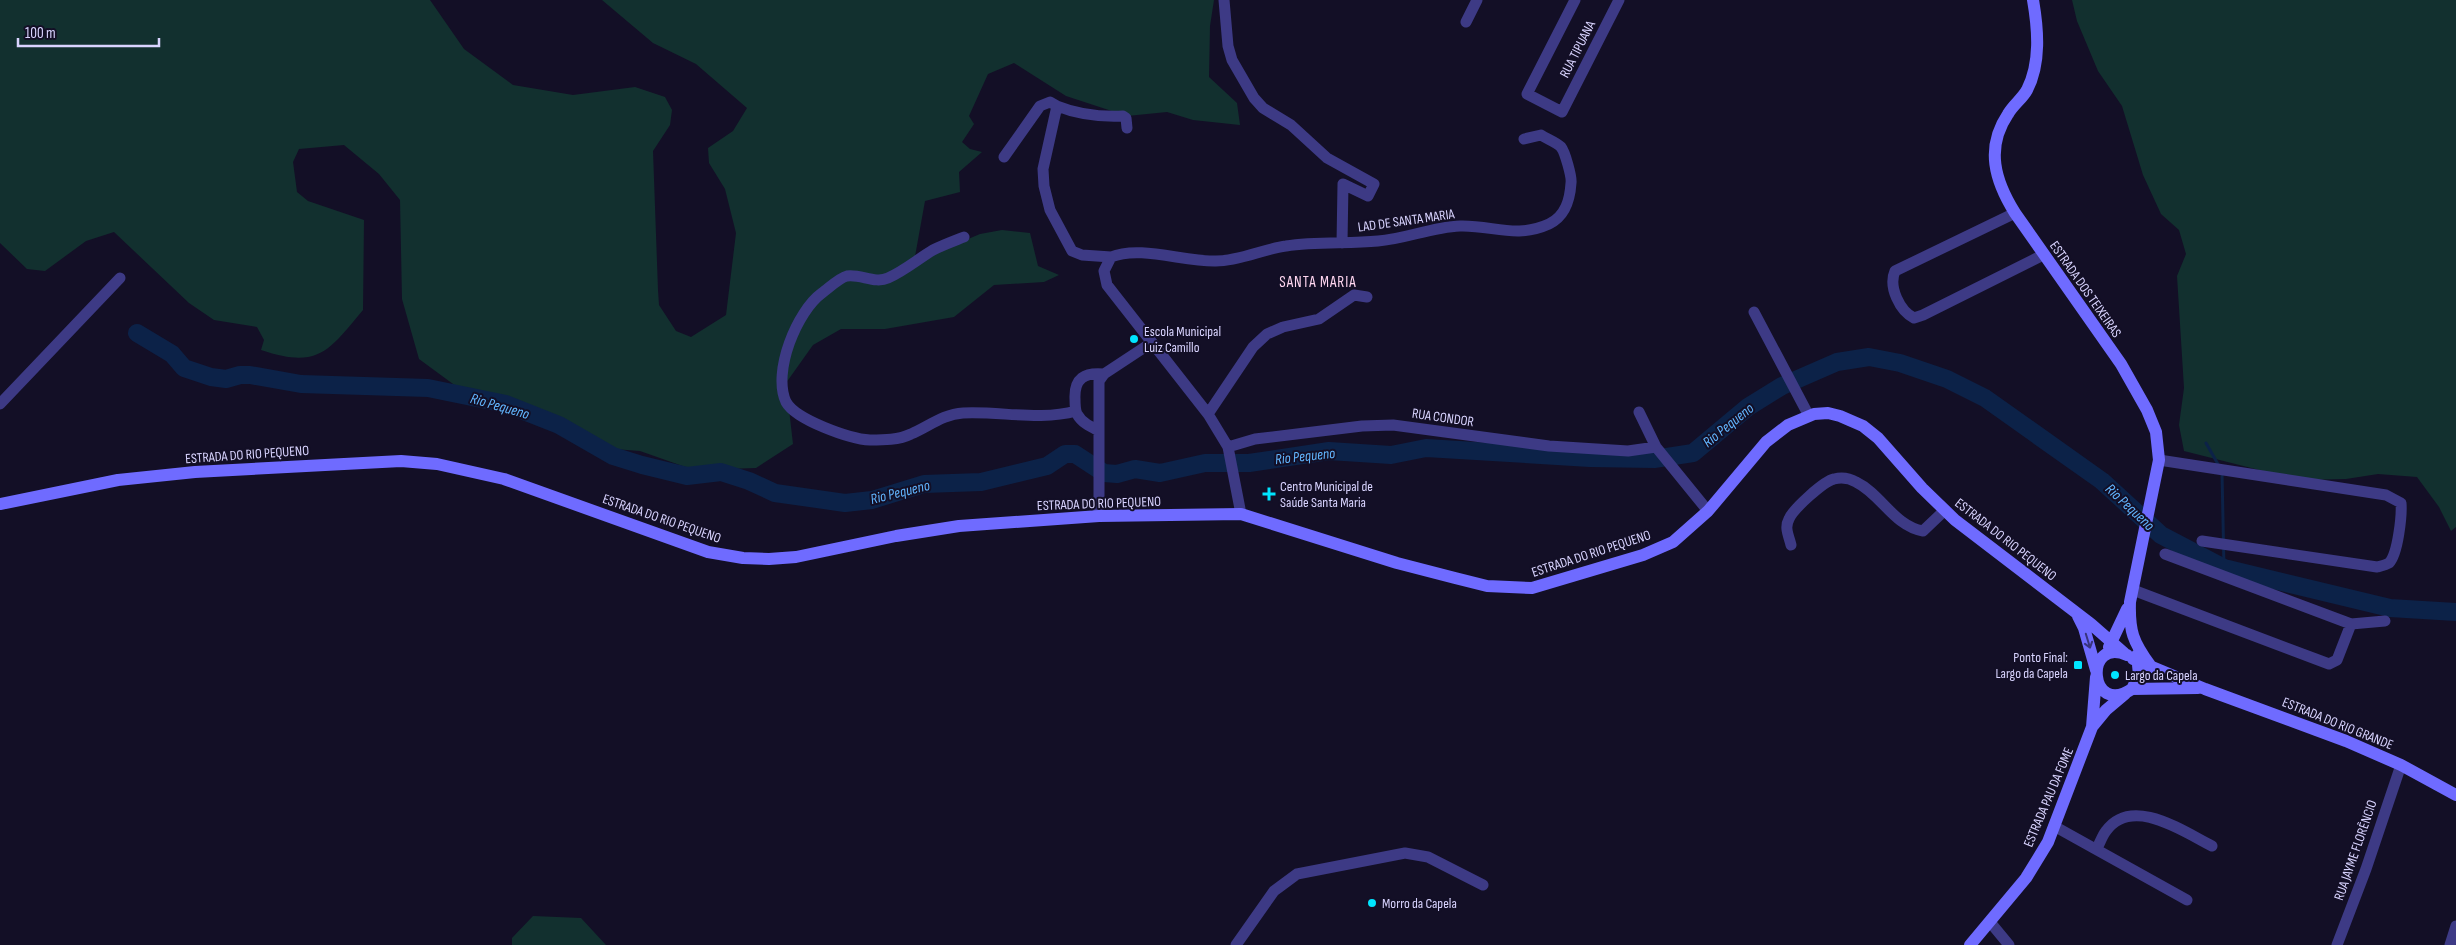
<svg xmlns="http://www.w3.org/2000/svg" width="2456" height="945" font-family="'Sofia Sans Condensed',sans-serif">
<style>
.green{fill:#12302f}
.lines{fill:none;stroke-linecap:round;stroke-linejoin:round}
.stream{stroke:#0c2248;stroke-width:3}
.river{stroke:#0c2248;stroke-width:18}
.street{stroke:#3d3a85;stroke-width:11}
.secondary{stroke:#6f6bff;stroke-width:12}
.oneway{stroke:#38347d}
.poi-dot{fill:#00e5ff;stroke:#130f26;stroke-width:2}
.labels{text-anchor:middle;stroke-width:4;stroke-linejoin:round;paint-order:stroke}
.street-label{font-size:14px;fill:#d9d4ff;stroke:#130f26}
.poi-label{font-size:14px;fill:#d9d4ff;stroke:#130f26;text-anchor:start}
.neighbourhood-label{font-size:15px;letter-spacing:1px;fill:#ffd6f0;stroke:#130f26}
.water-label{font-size:15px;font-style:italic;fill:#62b6ff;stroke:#130f26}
</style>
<rect width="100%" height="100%" fill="#130f26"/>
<path class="green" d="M 0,0 L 430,0 L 464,49 L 513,85 L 573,95 L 635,87 L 665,97 L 672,110 L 670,125 L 653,151 L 658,290 L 659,305 L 676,331 L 691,337 L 726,315 L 736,233 L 725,189 L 709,163 L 708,148 L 733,131 L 747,108 L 696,64 L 653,43 L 602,0 L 1214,0 L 1210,26 L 1209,77 L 1237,103 L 1240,125 L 1193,120 L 1167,112 L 1127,116 L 1066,96 L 1014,63 L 988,74 L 969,116 L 974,124 L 962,142 L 970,149 L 982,152 L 959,172 L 960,192 L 925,201 L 914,262 L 980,234 L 1002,230 L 1030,233 L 1038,266 L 1059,275 L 1044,282 L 994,285 L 954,317 L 885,329 L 841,329 L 813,345 L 786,383 L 793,444 L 756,468 L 694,470 L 640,451 L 588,447 L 526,411 L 468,395 L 419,359 L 402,299 L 400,200 L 379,174 L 344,145 L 299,149 L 293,162 L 297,192 L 308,201 L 364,220 L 363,310 C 328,352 318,369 261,350 L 264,340 L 257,327 L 214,320 L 189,303 L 114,232 L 86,241 L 45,271 L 27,269 L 0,243 Z
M 2072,0 L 2456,0 L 2456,527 L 2451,531 L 2439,507 L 2417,477 L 2378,474 L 2346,479 L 2299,480 L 2184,451 L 2179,425 L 2184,388 L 2177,276 L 2186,254 L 2179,230 L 2161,214 L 2143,175 L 2122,106 L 2098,71 L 2077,21 Z
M 533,916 L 581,918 L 606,945 L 512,945 L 512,938 Z"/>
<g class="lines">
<path class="stream" d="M 2206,443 L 2219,466
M 2222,472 L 2224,568"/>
<path class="river" d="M 137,333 L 172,354 L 184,368 L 211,377 L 226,379 L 240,375 L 250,375 L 301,384 L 428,388 L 506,404 L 559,425 L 613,456 L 642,465 L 687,476 L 721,472 L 749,481 L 775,493 L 845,503 L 872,500 L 924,484 L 981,482 L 1047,466 L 1065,454 L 1075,454 L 1104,473 L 1117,474 L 1135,469 L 1160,473 L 1205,463 L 1249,463 L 1329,451 L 1391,455 L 1426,448 L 1590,458 L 1654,459 L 1693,453 L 1748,407 L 1782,386 L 1837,362 L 1869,357 L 1900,363 L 1947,379 L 1985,398 L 2102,481 L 2161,535 L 2224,568 L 2390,608 L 2456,612"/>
<path class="street" d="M 1224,0 L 1228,46 L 1232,60 L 1254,98 L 1263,108 L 1291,125 L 1327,158 L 1374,184 L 1368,196 L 1343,184 L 1342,243
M 1575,0 L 1527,94 L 1562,112 L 1619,0
M 1466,22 L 1477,0
M 1057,106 C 1079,115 1099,117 1123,116 L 1126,118 L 1127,128
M 1004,157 L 1040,106 L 1050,102 L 1057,106 L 1043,169 L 1044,186 L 1050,210 L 1072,251 L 1082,255 L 1111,257
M 2015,213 L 1895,271 C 1888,287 1900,311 1914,318 L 1923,315 L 2043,255
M 964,237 C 954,241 943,245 933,250 C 918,259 904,271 888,278 C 875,284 861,274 847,276 C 839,278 829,288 822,293 C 797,311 772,372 786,402 C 796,420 850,439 870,440 C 883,440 899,440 911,434 C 928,427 943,414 963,413 C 1000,411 1040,421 1076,411
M 1111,257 C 1140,245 1184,262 1216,261 C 1240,261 1263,249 1286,246 C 1316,241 1348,244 1378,241 C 1405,239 1432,227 1460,226 C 1493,225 1516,239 1549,224 C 1566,216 1570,199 1571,183 C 1572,177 1565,152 1561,147 C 1556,142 1547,139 1541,135 L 1524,139
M 1111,257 L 1104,271 L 1107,285 L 1208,414 L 1228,447 L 1241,514
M 1754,312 L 1809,416
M 0,404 L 120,278
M 1639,412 L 1656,447 L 1708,511
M 1208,414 L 1253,347 L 1267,334 L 1283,327 L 1319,319 L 1354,295 L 1367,297
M 1099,431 C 1091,427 1082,423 1077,414 C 1075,410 1075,404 1075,399 C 1074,378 1085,372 1104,374
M 1228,447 L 1255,439 L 1362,426 L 1393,425 L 1549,446 L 1628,451 L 1656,447
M 2159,460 L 2386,495 L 2401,503 C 2402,515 2398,554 2389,563 C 2386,565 2381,566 2377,567 L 2202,541
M 1099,516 L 1099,381 L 1104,374 L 1151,343
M 1791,545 C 1789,536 1784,528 1789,519 C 1793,509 1824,481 1834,479 C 1842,477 1849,478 1856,482 C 1881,494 1894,526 1923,531 L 1945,510
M 2133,590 L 2329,664 L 2337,660 L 2351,624 L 2165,554
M 2351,624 L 2385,621
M 2054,826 L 2187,900
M 2097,848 C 2100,843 2102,836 2106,831 C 2132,795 2184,832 2212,846
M 1990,922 L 2009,945
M 1236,945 L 1274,891 L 1297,874 L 1405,853 L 1428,857 L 1483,885
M 2337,945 L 2366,869 L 2401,765
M 2450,945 L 2456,926"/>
<path class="secondary" d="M 2033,0 C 2038,29 2041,63 2027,90 C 2022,99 2013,105 2008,114 C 1985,148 1995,181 2015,213 L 2121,364 L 2147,410 L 2156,432 L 2159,460 L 2130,602 C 2129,631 2133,642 2150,665
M 0,504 L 118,480 L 195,472 L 401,461 L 437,464 L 504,479 L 708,552 L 743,558 L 769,559 L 796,557 L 896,536 L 959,526 L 1099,516 L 1241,514 L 1397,563 L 1455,578 L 1487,586 L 1532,588 L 1643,555 L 1673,542 L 1708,511 L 1766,442 L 1788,425 L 1814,414 L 1828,413 L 1840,416 L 1863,426 L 1878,438 L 1922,488 L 1955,520 L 2091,624 L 2124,653
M 2078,616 L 2084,628 L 2096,670
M 2109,647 L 2127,609
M 2127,655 C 2083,636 2089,718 2132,689 L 2139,675 L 2137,655
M 2133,659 L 2205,689 L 2346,741 L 2401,765 L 2456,795
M 2132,689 L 2198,688
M 2092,727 L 2106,710 L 2125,694
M 1970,945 L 2026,878 L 2048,842 L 2092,727 L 2096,677"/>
</g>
<defs><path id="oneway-shaft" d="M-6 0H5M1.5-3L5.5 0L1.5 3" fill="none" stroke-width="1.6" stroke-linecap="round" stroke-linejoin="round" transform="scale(1.25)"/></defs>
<use class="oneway" href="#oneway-shaft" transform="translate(2088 641) rotate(73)"/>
<g class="poi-dot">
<circle cx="1134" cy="339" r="5"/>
<path d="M1266.5 486.5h5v5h5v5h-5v5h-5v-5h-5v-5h5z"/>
<rect x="2073" y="660" width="10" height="10" rx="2.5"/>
<circle cx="2115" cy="675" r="5"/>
<circle cx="1372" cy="903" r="5"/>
</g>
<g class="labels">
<g class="street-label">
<text transform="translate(1577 49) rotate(-63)" y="5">RUA TIPUANA</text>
<text transform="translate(1406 220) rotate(-8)" y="5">LAD DE SANTA MARIA</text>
<text transform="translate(2086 289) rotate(55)" y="5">ESTRADA DOS TEIXEIRAS</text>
<text transform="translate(1443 417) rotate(8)" y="5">RUA CONDOR</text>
<text transform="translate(247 454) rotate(-4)" y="5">ESTRADA DO RIO PEQUENO</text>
<text transform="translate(1099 503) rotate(-2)" y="5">ESTRADA DO RIO PEQUENO</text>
<text transform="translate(662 518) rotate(19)" y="5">ESTRADA DO RIO PEQUENO</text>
<text transform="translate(2006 539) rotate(38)" y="5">ESTRADA DO RIO PEQUENO</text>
<text transform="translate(1591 553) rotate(-18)" y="5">ESTRADA DO RIO PEQUENO</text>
<text transform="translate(2338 723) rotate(22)" y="5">ESTRADA DO RIO GRANDE</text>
<text transform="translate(2048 797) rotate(-67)" y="5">ESTRADA PAU DA FOME</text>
<text transform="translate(2355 850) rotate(-71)" y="5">RUA JAYME FLORÊNCIO</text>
</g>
<g class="poi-label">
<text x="1144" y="336">Escola Municipal<tspan x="1144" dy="16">Luiz Camillo</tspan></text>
<text x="1280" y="491">Centro Municipal de<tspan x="1280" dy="16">Saúde Santa Maria</tspan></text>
<text x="2068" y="662" text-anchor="end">Ponto Final:<tspan x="2068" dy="16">Largo da Capela</tspan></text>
<text x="2125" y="680">Largo da Capela</text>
<text x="1382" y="908">Morro da Capela</text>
</g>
<g class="neighbourhood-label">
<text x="1318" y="287">SANTA MARIA</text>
</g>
<g class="water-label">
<text transform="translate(500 406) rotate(16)" y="5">Rio Pequeno</text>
<text transform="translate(1728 425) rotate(-39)" y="5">Rio Pequeno</text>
<text transform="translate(1305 456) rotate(-6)" y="5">Rio Pequeno</text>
<text transform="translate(900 492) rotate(-14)" y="5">Rio Pequeno</text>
<text transform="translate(2130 507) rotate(43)" y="5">Rio Pequeno</text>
</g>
</g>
<path d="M18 38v8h141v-8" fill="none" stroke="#d9d4ff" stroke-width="2.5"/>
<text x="25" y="38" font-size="15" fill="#d9d4ff" stroke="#130f26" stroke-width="4" paint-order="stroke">100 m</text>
</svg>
